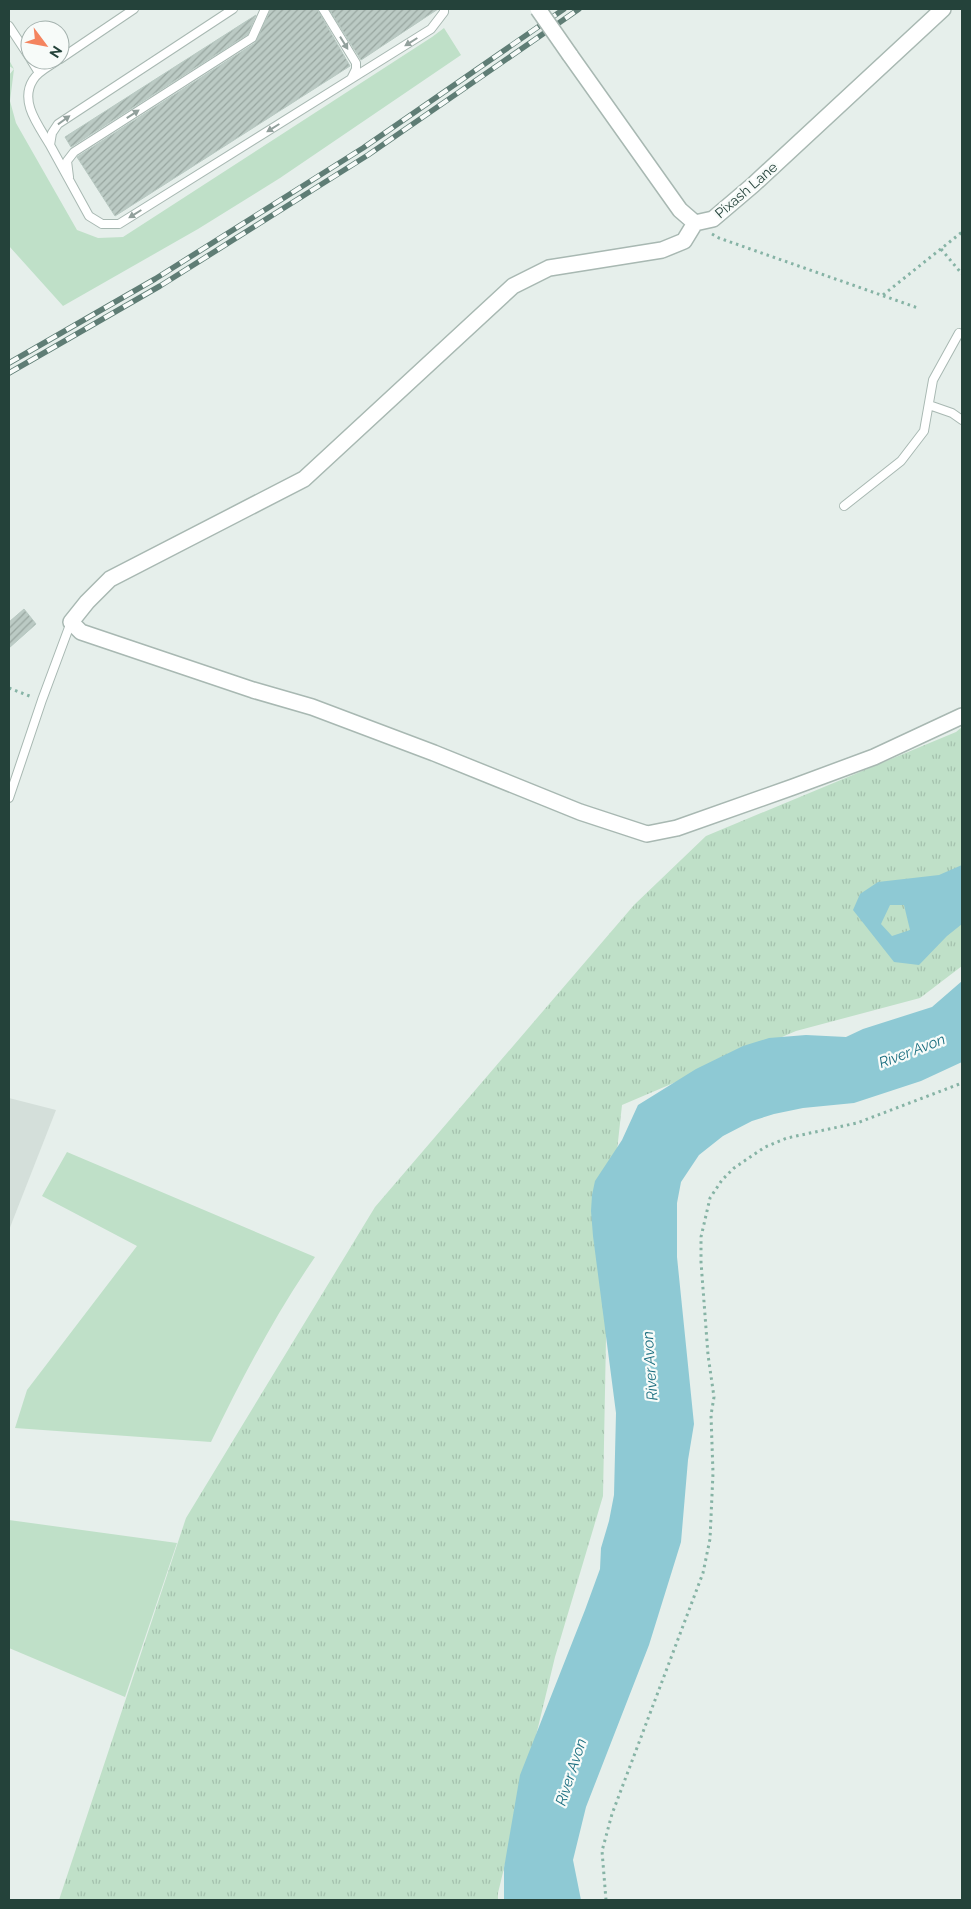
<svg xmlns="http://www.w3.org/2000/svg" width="971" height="1909" font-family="Raleway,sans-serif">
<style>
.built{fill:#d4dfda}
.grass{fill:#bfe0c8}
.park{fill:url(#park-tufts)}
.water{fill:#8ec9d4;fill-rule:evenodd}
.building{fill:url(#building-hatch);stroke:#b8c9c2}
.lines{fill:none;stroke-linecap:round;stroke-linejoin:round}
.service-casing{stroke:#a8b8b2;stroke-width:10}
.minor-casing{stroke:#a8b8b2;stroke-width:18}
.path{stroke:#86b3a5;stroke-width:3;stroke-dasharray:2.5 4;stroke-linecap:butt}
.service{stroke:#fff;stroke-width:8}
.minor{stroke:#fff;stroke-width:15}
.rail-casing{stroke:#5f7d75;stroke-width:5.5}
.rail{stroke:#f7fbf9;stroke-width:4;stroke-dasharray:11;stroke-linecap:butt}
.minor-bridge-casing{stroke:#a8b8b2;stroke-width:18;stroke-linecap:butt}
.minor-bridge{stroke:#fff;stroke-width:15}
.oneway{fill:#92a09c}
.labels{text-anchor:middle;stroke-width:4.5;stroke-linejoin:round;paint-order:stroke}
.street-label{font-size:14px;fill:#24423a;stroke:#f7fbf9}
.water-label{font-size:15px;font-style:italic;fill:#1c6f80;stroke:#f7fbf9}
</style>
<defs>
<pattern id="park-tufts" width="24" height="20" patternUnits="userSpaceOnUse" patternTransform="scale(1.25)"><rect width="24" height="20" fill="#bfe0c8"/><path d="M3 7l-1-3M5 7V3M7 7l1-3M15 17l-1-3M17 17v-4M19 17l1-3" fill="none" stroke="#a4c1ad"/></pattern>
<pattern id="building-hatch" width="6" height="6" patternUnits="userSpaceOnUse" patternTransform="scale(1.25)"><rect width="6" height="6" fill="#bbcac4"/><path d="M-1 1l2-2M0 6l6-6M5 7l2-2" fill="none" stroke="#98a6a0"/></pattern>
</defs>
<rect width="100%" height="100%" fill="#e6efeb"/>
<path class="built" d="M 9,1098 L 56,1110 L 9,1230 Z"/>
<path class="grass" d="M 444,28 L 461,55 L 280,178 L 198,229 L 63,306 L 9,246 L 9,75 L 14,69 L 9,66 L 9,60 L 14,69 L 10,101 L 16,123 L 77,230 L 98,238 L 123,237 L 432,37 Z
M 67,1152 L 315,1257 C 275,1315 242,1378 211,1442 L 15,1428 L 27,1390 L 137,1246 L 42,1196 Z
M 9,1520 L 177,1543 L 125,1697 L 9,1648 Z"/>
<path class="park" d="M 962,727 L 962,966 L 920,998 L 796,1031 L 622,1105 L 608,1233 L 603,1496 L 555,1657 L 498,1893 L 498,1900 L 59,1900 L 186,1518 L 375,1207 L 634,905 L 706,836 L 956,732 Z"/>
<path class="water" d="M 962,865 L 962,924 L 947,936 L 919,965 L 894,962 L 853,910 L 860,894 L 878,882 L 939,875 ZM 890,905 L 904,905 L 910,930 L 892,936 L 881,924 Z
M 962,981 L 962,1062 L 921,1081 L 854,1103 L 803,1108 L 774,1114 L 752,1121 L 723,1136 L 699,1155 L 681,1182 L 677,1203 L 677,1257 L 694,1424 L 688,1460 L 681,1542 L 649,1645 L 586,1807 L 573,1860 L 581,1900 L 504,1900 L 504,1868 L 520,1775 L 585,1610 L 600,1569 L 601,1548 L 609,1521 L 614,1495 L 616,1413 L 593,1236 L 591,1211 L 592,1195 L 595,1181 L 622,1140 L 638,1105 L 696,1069 L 743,1046 L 769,1038 L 806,1035 L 846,1037 L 863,1029 L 932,1007 Z"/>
<path class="building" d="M 271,9 L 317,9 L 350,66 L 115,216 L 77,157 L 255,43 Z
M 329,9 L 438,9 L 361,60 Z
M 256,15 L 248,34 L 71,147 L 65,137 Z
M 24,609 L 36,624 L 9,648 L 9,622 Z"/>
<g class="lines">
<g class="service-casing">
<path id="service" d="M 233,9 L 58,124 L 52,133 L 50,145 L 89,216 L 102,224 L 119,224 L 431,29 L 444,12 L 444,9
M 323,9 L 356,63 L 356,69 L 351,79
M 9,26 L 30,58
M 60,59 L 134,9
M 31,60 L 39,73
M 50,145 C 39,126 19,102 33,80 C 38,71 50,66 58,60
M 69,177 L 67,161 L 74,152 L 252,38 L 265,9
M 929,405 L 952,413 L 962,420
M 844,506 L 901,461 L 924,431 L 933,380 L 959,333
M 9,798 L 42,700 L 71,622"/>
</g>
<g class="minor-casing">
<path id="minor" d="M 570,55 L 680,210 L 695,223 L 713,219 L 753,185 L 943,9
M 695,223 L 684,241 L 662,250 L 549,268 L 513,286 L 304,479 L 110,579 L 87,602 L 71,622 L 81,632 L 253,690 L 312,707 L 434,753 L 580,812 L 647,834 L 677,828 L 793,787 L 874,757 L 962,716"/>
</g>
<path class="path" d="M 712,234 L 719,238 L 918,308
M 941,249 L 962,274
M 883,295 L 962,232
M 9,688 L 32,697
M 606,1900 L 602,1851 L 612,1814 L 703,1573 L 710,1539 L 713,1473 L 711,1415 L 714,1397 L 708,1355 L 701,1262 L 701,1237 L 710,1198 L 722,1180 L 734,1168 L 765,1147 L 787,1138 L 857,1123 L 962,1083"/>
<use href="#service" class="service"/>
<use href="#minor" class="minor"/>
<g class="rail-casing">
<path id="rail" d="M 9,363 L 155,279 L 363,148 L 564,9
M 9,373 L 160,286 L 368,155 L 579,9"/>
</g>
<use href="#rail" class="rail"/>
<g class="minor-bridge-casing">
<path id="minor-bridge" d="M 538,9 L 570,55"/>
</g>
<use href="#minor-bridge" class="minor-bridge"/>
</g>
<defs><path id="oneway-solid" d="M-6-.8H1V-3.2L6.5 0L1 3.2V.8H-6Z" transform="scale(1.25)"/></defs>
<g class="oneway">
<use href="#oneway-solid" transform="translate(411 42) rotate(148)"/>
<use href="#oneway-solid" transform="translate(344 43) rotate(58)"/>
<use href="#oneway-solid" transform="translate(133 114) rotate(-33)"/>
<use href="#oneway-solid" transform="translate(64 120) rotate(-36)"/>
<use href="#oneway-solid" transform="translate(273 128) rotate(148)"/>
<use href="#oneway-solid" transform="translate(135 214) rotate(148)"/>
</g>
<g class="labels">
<g class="street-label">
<text transform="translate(746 190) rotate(-41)" y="5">Pixash Lane</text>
</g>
<g class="water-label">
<text transform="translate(912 1051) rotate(-21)" y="5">River Avon</text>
<text transform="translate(650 1366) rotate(-94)" y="5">River Avon</text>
<text transform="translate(571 1772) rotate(-72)" y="5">River Avon</text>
</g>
</g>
<rect width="971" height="1909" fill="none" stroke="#24423a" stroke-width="20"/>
<g transform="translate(45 45) rotate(122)"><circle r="24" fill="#f7fbf9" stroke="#a3b1ad"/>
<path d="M0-4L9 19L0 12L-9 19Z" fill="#f4845f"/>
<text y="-8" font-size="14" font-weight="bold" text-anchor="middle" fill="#24423a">N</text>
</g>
</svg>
